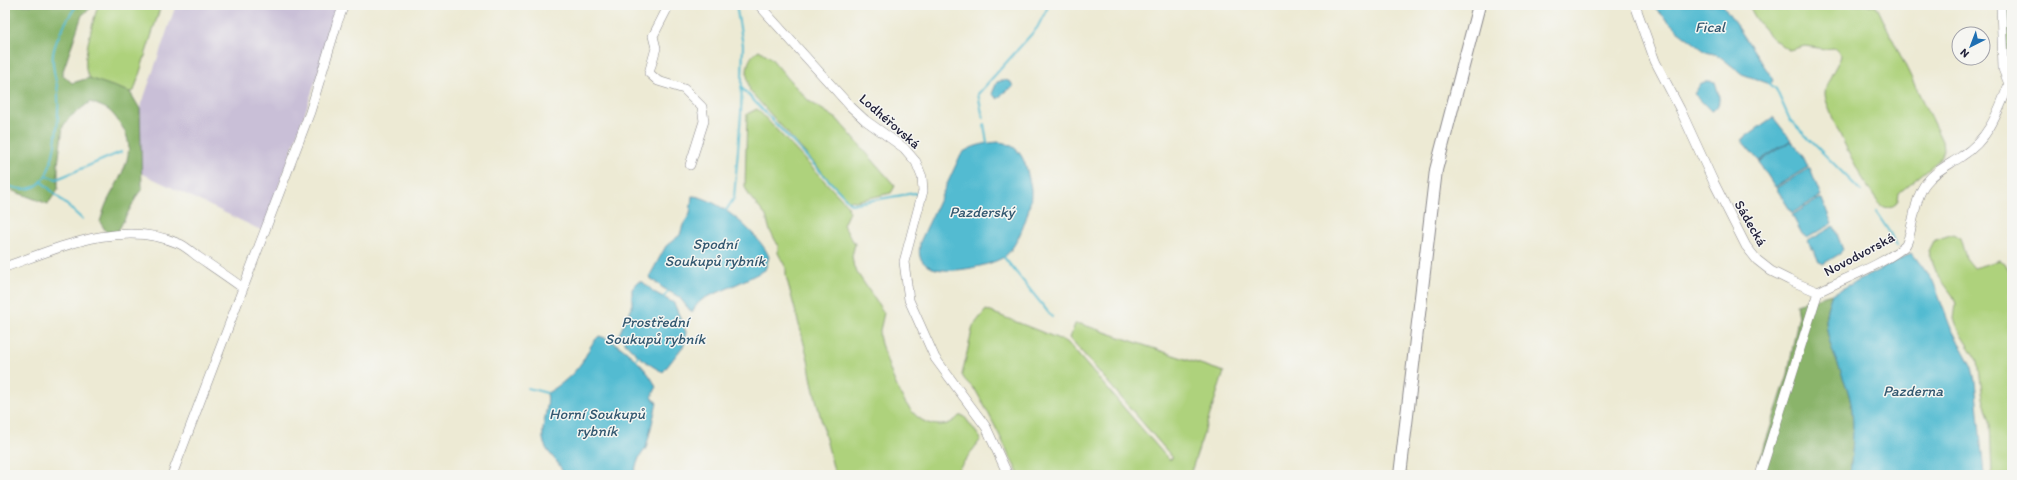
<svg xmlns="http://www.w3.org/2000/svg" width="2017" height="480" font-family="Itim,sans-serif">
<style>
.industrial{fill:#c9bfd7}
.green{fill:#aed27b;stroke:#687a5b}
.forest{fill:#8ab46b;stroke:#566b53}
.water{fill:#53bbd1;stroke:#3a6e86}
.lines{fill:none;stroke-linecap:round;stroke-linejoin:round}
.stream{stroke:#53bbd1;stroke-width:2}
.minor-casing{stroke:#888688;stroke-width:10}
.major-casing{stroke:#888688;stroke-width:14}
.minor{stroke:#fff;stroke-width:9}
.major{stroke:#fff;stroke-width:12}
.labels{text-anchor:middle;stroke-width:3;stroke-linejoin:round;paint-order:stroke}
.street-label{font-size:14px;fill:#22223b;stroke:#f6f6f2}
.water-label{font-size:15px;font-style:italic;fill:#335870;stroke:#f6f6f2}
</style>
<rect width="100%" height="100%" fill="#f6f6f2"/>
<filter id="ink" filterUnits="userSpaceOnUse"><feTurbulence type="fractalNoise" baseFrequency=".025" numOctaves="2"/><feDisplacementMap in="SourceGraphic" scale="8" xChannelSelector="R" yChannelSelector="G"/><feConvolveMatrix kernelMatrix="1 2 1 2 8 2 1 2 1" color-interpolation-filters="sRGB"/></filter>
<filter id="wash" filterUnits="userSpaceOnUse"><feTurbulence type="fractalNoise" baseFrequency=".012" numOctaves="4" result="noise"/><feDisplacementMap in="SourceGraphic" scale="16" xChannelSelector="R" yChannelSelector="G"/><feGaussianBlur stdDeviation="0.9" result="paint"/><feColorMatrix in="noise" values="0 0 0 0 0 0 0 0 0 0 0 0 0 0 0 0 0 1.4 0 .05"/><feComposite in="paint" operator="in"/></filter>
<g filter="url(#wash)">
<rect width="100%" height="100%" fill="#edead4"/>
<path class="industrial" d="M 176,5 L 341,5 L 306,110 L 263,231 L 141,173 L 140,109 Z"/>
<path class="green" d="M 98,5 L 161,5 L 134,91 L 130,92 C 120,89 95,84 89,77 C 79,65 94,20 98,5 Z
M 1749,5 L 1876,5 L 1942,141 L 1943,150 L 1939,160 L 1899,193 L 1898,200 L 1893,207 C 1889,208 1885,208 1881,205 C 1869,196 1824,108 1825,93 C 1825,85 1836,66 1840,59 L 1841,55 L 1834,48 L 1825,49 L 1805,46 L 1789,50 C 1773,41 1756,23 1749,5 Z
M 759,50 L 770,57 L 792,83 L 809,101 L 837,119 L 895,186 L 891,193 L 856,201 L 847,200 L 750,91 C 746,76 744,59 759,50 Z
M 757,109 L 848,206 L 849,212 L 843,225 L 855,244 L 852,256 L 854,268 L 884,313 L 879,335 L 881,344 C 891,370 904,426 940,425 C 947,425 954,422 959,416 L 964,416 L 981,439 L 954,475 L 835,475 L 813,387 L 807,355 L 786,276 L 786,268 L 778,253 L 778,245 L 770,231 L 766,216 L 750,197 L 745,187 L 747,114 Z
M 1953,234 L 1960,238 L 1966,258 L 1974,268 L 2000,260 L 2005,263 L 2011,276 L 2012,475 L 1992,475 L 1990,422 L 1983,398 L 1978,362 L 1961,335 L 1954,319 L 1956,304 L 1953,296 L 1937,274 L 1928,251 L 1933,241 Z
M 986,310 L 1067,342 L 1169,460 L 1173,458 L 1070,338 L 1075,324 L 1081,324 L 1224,372 L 1190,475 L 1019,475 C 1005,447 992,418 976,391 C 971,385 965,382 962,375 L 973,326 Z"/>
<path class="forest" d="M 5,5 L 95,5 L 82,15 L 62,74 L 72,83 L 89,78 L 130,92 L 140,109 L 142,189 L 138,194 L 118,231 L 107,233 L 100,222 C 102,216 104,208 107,202 C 119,178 140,151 121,125 C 110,109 109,109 90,102 L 70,117 L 63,126 L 58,164 L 58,189 L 48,204 L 5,188 Z
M 2006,5 L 2012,5 L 2012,78 L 2006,69 Z
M 1832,294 C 1829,302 1826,310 1826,318 C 1826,348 1846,375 1851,404 C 1855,427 1852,452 1850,475 L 1755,475 L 1788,374 L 1798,318 L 1796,304 Z"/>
<path class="water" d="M 1652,5 L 1723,5 L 1771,76 L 1773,81 L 1770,84 L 1742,74 L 1718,55 L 1706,52 L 1677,30 Z
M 1005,80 L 1011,82 L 1013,87 L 1003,93 L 998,99 L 992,94 L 997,82 Z
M 1709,81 L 1715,82 C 1718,92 1724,106 1711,111 L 1694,94 L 1700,85 Z
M 1773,117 L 1791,140 L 1759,161 L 1741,140 Z
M 1791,141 L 1802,154 L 1808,167 L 1775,187 L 1759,162 Z
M 999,142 C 1016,144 1023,155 1027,170 C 1028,177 1031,184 1031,191 C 1032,208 1018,247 1004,257 C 988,267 931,280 921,259 C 918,254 920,247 920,242 L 961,154 C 971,145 987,143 999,142 Z
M 1808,169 L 1810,169 L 1821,196 L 1792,213 L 1776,188 Z
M 692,196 C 715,196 761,235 769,257 L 765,270 C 746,280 727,289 707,297 C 700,300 695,306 692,313 L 679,297 L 663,288 L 649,277 L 666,246 L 680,235 L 683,225 L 690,214 Z
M 1819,199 L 1822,199 L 1832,224 L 1807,238 L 1802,234 L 1792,215 Z
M 1834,226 L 1843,250 L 1841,253 L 1823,264 L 1819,261 L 1808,241 Z
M 1912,253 L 1933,281 L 1950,326 L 1972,367 L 1975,381 L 1984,475 L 1850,475 C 1852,452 1855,427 1851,404 C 1846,375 1826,348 1826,318 C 1826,310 1829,302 1832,294 Z
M 638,282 L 643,282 L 654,292 L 674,303 L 686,332 L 684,345 L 663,372 C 649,366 626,347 619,334 L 632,308 L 632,289 Z
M 599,336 C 617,340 651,370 656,388 L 652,397 L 657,403 L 646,448 L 639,458 L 633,475 L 566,475 L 563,474 C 560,460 545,454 543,439 C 541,424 550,406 547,393 C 560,386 573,375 582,362 C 588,353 590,344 599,336 Z"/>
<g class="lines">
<path class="stream" d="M 1769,83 L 1776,89 L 1790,120 L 1861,191
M 741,87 L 851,204 L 914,193 L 918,195
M 983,118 L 978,94 L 1037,28 L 1049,5
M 984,124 L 987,143
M 45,176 L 57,179 L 121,152
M 42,182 L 82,219
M 5,185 C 15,188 24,191 34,187 C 57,178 59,114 58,93 C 57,81 51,66 53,54 C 56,37 67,19 77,5
M 725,212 L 734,198 L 741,114 L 743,45 L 736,5
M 1876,212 L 1890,233 L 1896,246
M 1003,256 L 1052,317
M 663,298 L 670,289
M 635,362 L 640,352
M 528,388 L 547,393"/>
</g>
</g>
<g filter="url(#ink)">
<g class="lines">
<g class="minor-casing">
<path id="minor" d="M 669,5 L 653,36 L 656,48 L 649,73 L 658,81 L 684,89 L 702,107 L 704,121 L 690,165
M 759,5 L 850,106 L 865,120 L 904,148 L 916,162 L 922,177 L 923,191 L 904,262 L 909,300 L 935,358 L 986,427 L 1008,475
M 1635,5 L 1655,61 L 1680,109 L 1714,183 L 1746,246 L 1757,260 L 1771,271 L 1789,280 L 1818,292
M 5,267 C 58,248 123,218 180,244 C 186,247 192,252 197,256 C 213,267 228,277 243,288
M 1818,292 C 1845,278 1880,266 1904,247 C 1912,241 1913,198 1926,183 C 1936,170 1949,165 1962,156 C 1989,139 1998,112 2009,84 L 2003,69 L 2001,5
M 172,475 L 310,112 L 337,23 L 344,5
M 1760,475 L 1818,292"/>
</g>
<g class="major-casing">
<path id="major" d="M 1400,475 L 1436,170 L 1479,5"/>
</g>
<use href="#minor" class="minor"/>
<use href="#major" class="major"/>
</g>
</g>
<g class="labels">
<g class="street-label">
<text transform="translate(890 121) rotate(41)" y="5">Lodhéřovská</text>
<text transform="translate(1751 223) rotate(60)" y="5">Sádecká</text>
<text transform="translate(1859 254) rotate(-28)" y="5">Novodvorská</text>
</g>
<g class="water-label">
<text x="1710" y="32">Fical</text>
<text x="982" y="217">Pazderský</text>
<text x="715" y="249">Spodní<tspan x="715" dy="17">Soukupů rybník</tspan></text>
<text x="655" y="327">Prostřední<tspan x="655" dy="17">Soukupů rybník</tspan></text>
<text x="1913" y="396">Pazderna</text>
<text x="597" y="419">Horní Soukupů<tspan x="597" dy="17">rybník</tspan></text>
</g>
</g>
<rect width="2017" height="480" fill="none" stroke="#f6f6f2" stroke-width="20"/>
<g transform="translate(1971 46) rotate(222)"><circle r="19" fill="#f6f6f2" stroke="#a1a1a9"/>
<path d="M0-3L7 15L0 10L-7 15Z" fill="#1f6fb2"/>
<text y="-6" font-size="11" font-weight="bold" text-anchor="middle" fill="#22223b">N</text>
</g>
</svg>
